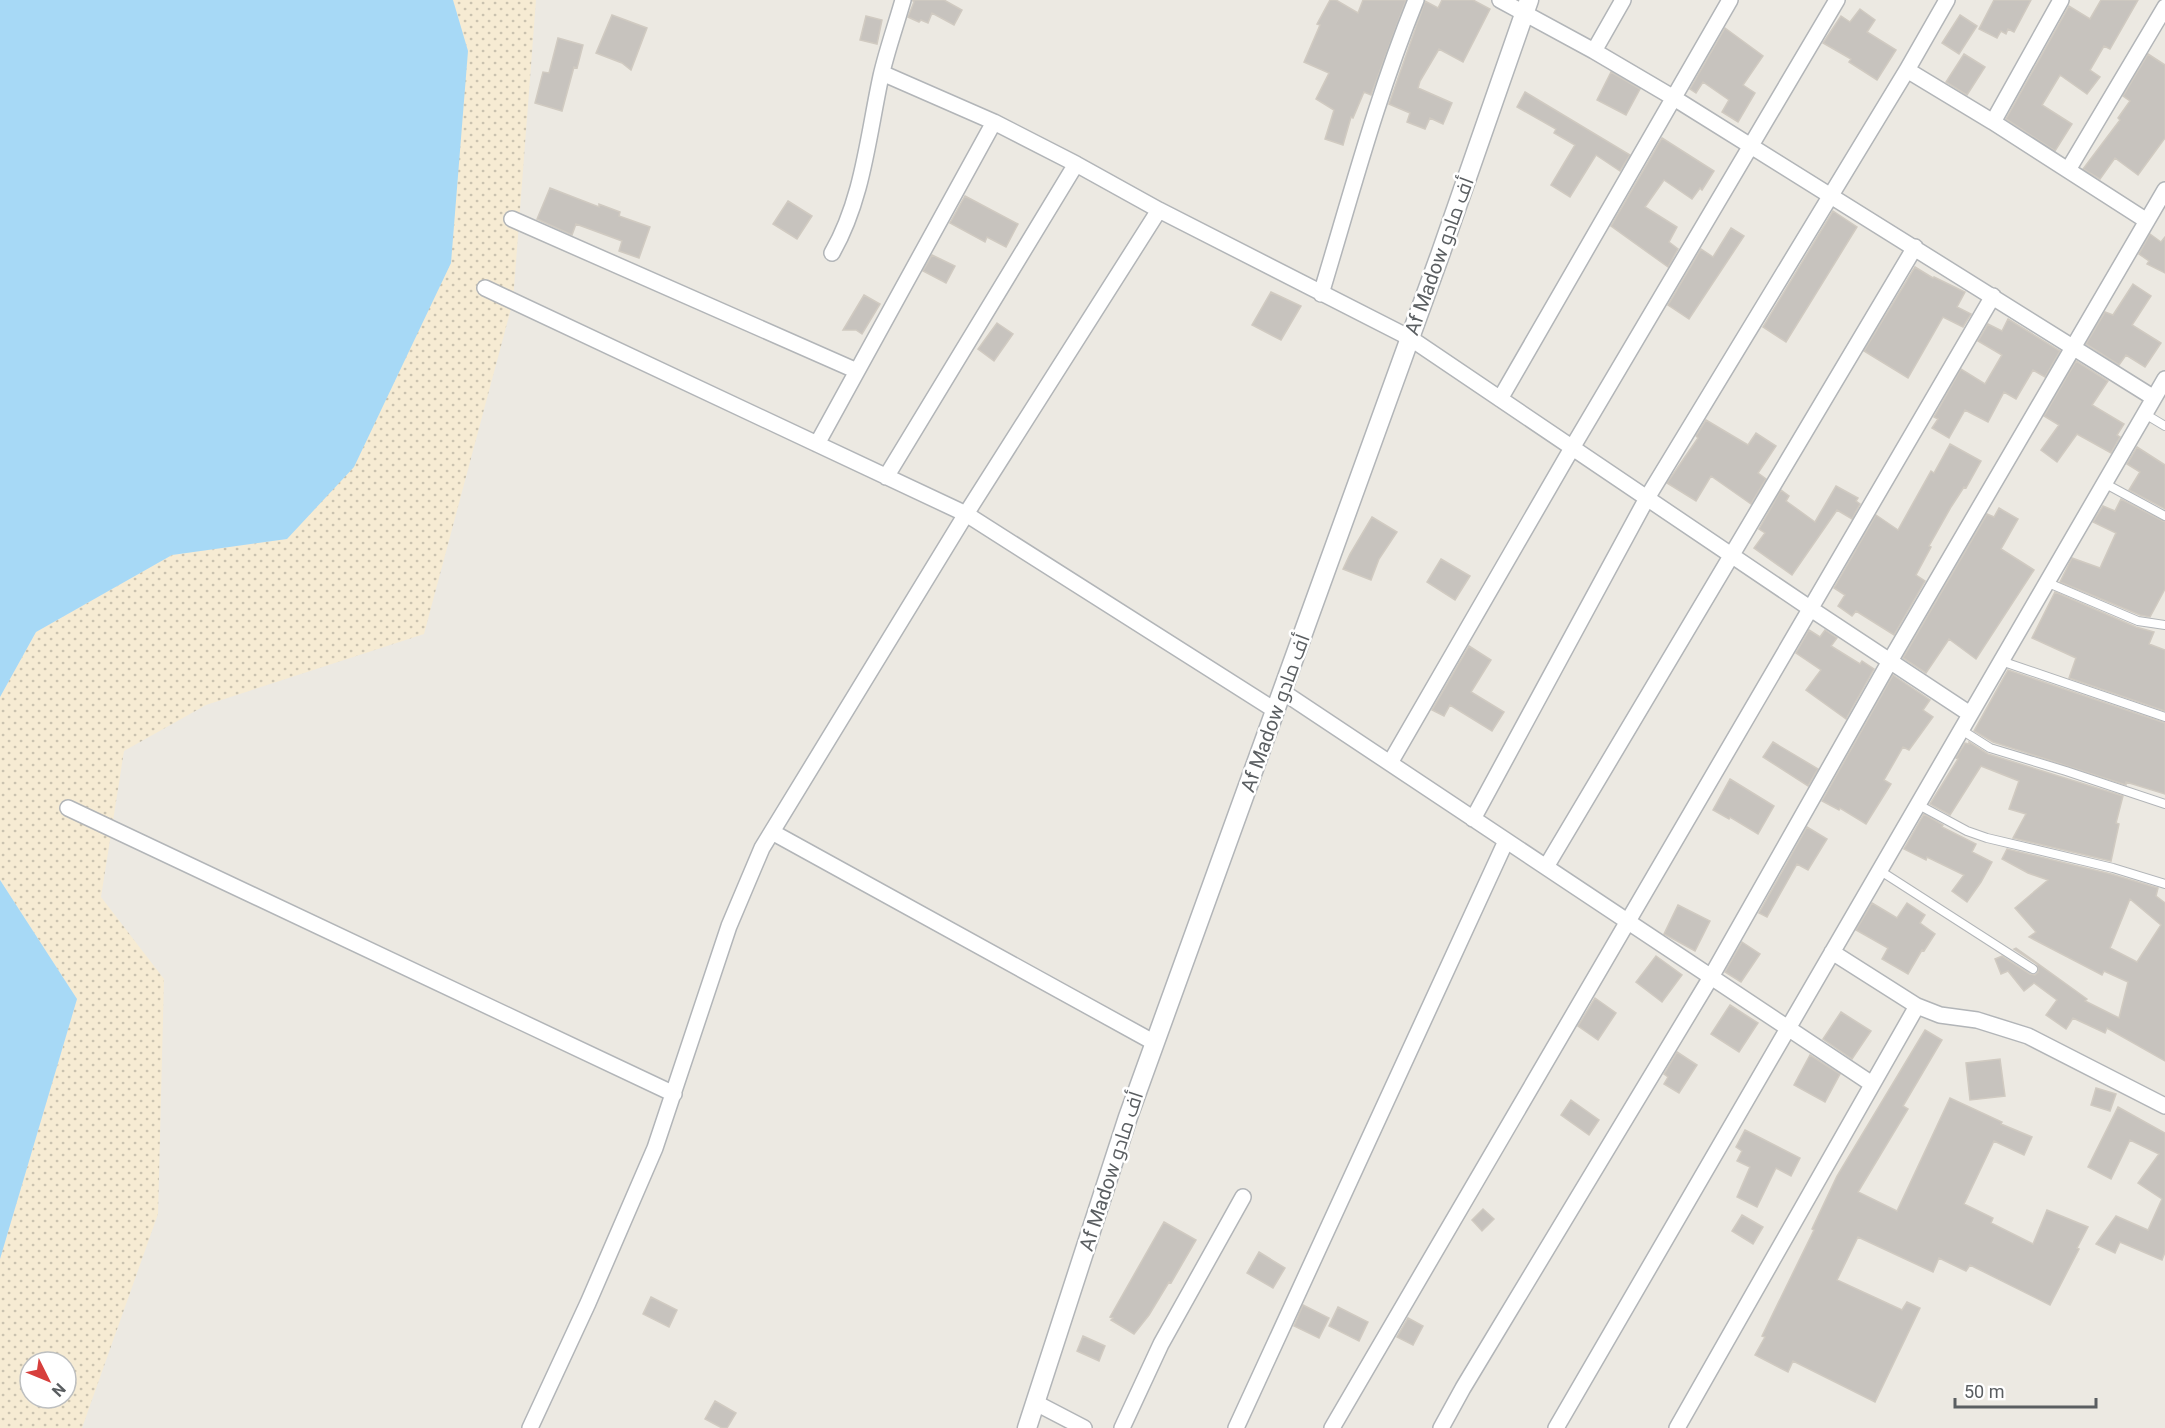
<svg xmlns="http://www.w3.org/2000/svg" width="2165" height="1428" font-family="Roboto,Cairo,sans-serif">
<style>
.sand{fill:url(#sand-dots);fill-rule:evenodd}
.water{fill:#a7d9f6}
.building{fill:#c7c3be;stroke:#d0cac1;stroke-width:1.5;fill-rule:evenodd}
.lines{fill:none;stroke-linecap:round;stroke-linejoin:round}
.service-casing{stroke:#b2b5b8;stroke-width:10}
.minor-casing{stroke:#b2b5b8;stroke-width:18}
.tertiary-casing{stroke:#b2b5b8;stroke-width:21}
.service{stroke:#fff;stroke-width:8}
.minor{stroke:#fff;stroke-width:15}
.tertiary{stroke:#fff;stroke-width:18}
.labels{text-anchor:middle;stroke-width:5;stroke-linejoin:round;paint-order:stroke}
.street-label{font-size:20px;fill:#5a5e61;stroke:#fff}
</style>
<defs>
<pattern id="sand-dots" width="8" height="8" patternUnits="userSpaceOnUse" patternTransform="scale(1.5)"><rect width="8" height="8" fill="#f6ebd3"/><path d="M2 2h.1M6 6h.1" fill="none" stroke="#cac2af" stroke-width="1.8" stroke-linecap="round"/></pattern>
</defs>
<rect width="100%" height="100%" fill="#ece9e2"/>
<path class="sand" d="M 453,0 L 536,0 L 513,301 L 424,634 L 206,705 L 124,751 L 101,897 L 164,979 L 158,1214 L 82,1428 L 0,1428 L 0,1259 L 77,999 L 0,880 L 0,697 L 36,632 L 172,555 L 287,539 L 468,51 ZM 30,1362 L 66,1362 L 66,1398 L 30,1398 Z"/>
<path class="water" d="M 0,0 L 453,0 L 468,51 L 451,263 L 354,467 L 287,539 L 172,555 L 36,632 L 0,697 Z
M 0,880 L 77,999 L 0,1259 Z"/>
<path class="building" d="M 912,0 L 944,0 L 962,10 L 954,25 L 932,13 L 928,23 L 921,20 L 919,22 L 908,17 L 914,2 Z
M 1330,0 L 1336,0 L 1358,13 L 1363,0 L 1406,0 L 1371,95 L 1364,92 L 1353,118 L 1351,117 L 1343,145 L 1325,139 L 1334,110 L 1316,99 L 1329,73 L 1304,62 L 1320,25 L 1317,24 Z
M 1442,0 L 1473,0 L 1490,9 L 1463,62 L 1439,49 L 1420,81 L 1418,88 L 1452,103 L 1443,124 L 1430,118 L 1425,129 L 1407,122 L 1410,113 L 1389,104 L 1425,1 L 1438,8 Z
M 1994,0 L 2031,0 L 2014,32 L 2008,29 L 2006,34 L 2001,31 L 1997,38 L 1979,29 Z
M 2101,0 L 2138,0 L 2110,49 L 2104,46 L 2090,70 L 2100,77 L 2087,94 L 2060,75 L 2042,105 L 2072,124 L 2055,151 L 2006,119 L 2069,6 L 2090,19 Z
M 1860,9 L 1875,20 L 1867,32 L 1896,50 L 1877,80 L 1849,62 L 1851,59 L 1823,43 L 1841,16 L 1850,22 Z
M 612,15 L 647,28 L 631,70 L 622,63 L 596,53 Z
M 1960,15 L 1977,26 L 1959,54 L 1942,43 Z
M 866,16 L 882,20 L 877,44 L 860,40 Z
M 1725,28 L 1763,56 L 1743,85 L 1755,93 L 1738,122 L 1722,112 L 1729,100 L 1703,82 L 1696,93 L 1690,89 Z
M 558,38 L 583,45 L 577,68 L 574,67 L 562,111 L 535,103 L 543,72 L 549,73 Z
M 1964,54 L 1985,67 L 1967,95 L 1946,82 Z
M 2148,54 L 2165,65 L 2165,138 L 2138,175 L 2115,158 L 2100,179 L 2083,169 L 2120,120 L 2118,118 L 2130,101 L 2123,96 Z
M 1611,72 L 1640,89 L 1626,115 L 1597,100 Z
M 1525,92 L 1630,155 L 1620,171 L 1596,155 L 1570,197 L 1551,185 L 1575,145 L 1554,133 L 1556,129 L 1517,107 Z
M 1662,138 L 1714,171 L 1702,190 L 1700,188 L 1692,199 L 1664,180 L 1645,207 L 1677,227 L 1669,242 L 1678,249 L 1668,267 L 1611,226 Z
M 550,188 L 599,207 L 599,204 L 620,212 L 619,216 L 650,227 L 639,258 L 619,251 L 622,241 L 576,224 L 572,235 L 537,219 Z
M 965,196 L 1018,224 L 1006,247 L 987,237 L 985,242 L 950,223 Z
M 788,201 L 812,216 L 797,239 L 773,224 Z
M 1833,211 L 1857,227 L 1786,342 L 1763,327 Z
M 1731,228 L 1744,236 L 1689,319 L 1668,305 L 1701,249 L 1713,257 Z
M 2150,234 L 2161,242 L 2165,237 L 2165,273 L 2147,264 L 2149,261 L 2139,254 Z
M 932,255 L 955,266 L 946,283 L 923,271 Z
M 1915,267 L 1933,278 L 1934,277 L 1965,292 L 1957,307 L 1971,314 L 1963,327 L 1943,317 L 1908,378 L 1864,351 Z
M 2133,284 L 2151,296 L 2132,325 L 2161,343 L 2145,367 L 2126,355 L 2119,365 L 2086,344 L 2105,312 L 2113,315 Z
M 1271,292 L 1301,306 L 1281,340 L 1252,325 Z
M 864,295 L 880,304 L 862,334 L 856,330 L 843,330 Z
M 2008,319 L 2060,351 L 2045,377 L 2033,370 L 2016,399 L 2004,392 L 1988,422 L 1965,410 L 1949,438 L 1932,428 L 1938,419 L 1934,417 L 1961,369 L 1985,384 L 2002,355 L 1978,341 L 1988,324 L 2002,331 Z
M 997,323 L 1013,334 L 994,361 L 978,349 Z
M 2076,361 L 2108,381 L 2092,405 L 2124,424 L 2117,435 L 2120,437 L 2111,453 L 2077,434 L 2057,462 L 2041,450 L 2059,425 L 2044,416 Z
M 1706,420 L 1748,445 L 1756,433 L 1776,446 L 1758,473 L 1766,479 L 1751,504 L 1711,476 L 1696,501 L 1667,483 L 1698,438 L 1696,436 Z
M 1950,444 L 1981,461 L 1966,488 L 1964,487 L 1951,507 L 1929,546 L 1931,547 L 1916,575 L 1925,581 L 1894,635 L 1856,611 L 1852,616 L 1838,606 L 1845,595 L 1834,588 L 1876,515 L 1898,530 L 1931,471 L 1934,473 Z
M 2137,447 L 2165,465 L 2165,509 L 2129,490 L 2140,472 L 2127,464 Z
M 1836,486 L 1858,498 L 1856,501 L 1860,504 L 1852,519 L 1837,510 L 1792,575 L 1754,548 L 1765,533 L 1759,529 L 1781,490 L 1789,496 L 1786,501 L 1815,522 Z
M 2121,499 L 2165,522 L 2165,589 L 2150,617 L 2140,615 L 2060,582 L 2072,558 L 2100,568 L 2116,533 L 2093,522 L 2103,506 L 2115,511 Z
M 1999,508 L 2018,519 L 2001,549 L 2034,570 L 1976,659 L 1949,639 L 1926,673 L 1903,658 L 1987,514 L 1994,517 Z
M 1372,517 L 1397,532 L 1379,559 L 1371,580 L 1343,569 L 1350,554 Z
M 1441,559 L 1470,576 L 1455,600 L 1427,582 Z
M 2055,592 L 2136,627 L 2154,632 L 2149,644 L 2165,650 L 2165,711 L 2069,678 L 2076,658 L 2032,638 Z
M 1809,630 L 1820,637 L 1825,630 L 1837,638 L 1831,646 L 1860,664 L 1862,661 L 1874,669 L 1846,719 L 1806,690 L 1821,670 L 1796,653 Z
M 1469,646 L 1491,660 L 1471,692 L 1504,712 L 1492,731 L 1450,705 L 1444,716 L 1432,710 Z
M 2008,670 L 2165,723 L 2165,794 L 2126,782 L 2126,785 L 1993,742 L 1974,731 Z
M 1893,675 L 1930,700 L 1923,710 L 1933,717 L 1909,750 L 1903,747 L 1884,780 L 1891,784 L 1866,824 L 1840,808 L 1839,810 L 1822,801 Z
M 1773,742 L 1818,769 L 1808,786 L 1763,757 Z
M 1969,742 L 1988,754 L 2123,796 L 2116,823 L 2119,824 L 2111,861 L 2013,838 L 2026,814 L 2009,809 L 2019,781 L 1981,766 L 1950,815 L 1930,804 L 1958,759 L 1956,758 L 1965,743 L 1969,744 Z
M 1730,779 L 1774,806 L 1758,834 L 1730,817 L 1729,819 L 1713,810 Z
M 1924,814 L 1943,825 L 1942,827 L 1976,844 L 1972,852 L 1992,862 L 1981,882 L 1967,902 L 1952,891 L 1964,875 L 1927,857 L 1926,860 L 1904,849 Z
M 1807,827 L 1827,839 L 1808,870 L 1797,864 L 1767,917 L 1759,913 Z
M 2007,849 L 2111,874 L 2158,888 L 2156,896 L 2165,903 L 2165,1061 L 2107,1028 L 2105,1033 L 2073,1018 L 2066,1029 L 2046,1015 L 2057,1000 L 2034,983 L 2024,991 L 2008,971 L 2001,974 L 1995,959 L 2002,956 L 2030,974 L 2035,975 L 2038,972 L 2037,964 L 2014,949 L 2016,948 L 2087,999 L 2085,1001 L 2119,1018 L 2128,982 L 2104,971 L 2102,975 L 2029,937 L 2036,932 L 2015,908 L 2048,880 L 2028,873 L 2002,859 ZM 2130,899 L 2161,925 L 2137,962 L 2110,948 Z
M 1872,903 L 1897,918 L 1907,903 L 1925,915 L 1920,923 L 1935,934 L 1924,951 L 1922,950 L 1908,974 L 1882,959 L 1888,948 L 1856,930 Z
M 1678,905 L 1710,921 L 1695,951 L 1664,934 Z
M 1742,942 L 1760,954 L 1741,982 L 1725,972 Z
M 1656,956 L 1682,975 L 1662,1002 L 1636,982 Z
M 1595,998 L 1616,1013 L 1598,1040 L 1578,1026 Z
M 1730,1005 L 1758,1023 L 1739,1052 L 1711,1034 Z
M 1841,1012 L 1871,1031 L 1852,1059 L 1823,1039 Z
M 1925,1030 L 1942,1040 L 1903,1106 L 1908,1109 L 1858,1192 L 1897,1211 L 1950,1098 L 2002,1122 L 2001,1124 L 2032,1137 L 2024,1155 L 1994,1141 L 1964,1204 L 1993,1218 L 1991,1223 L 2033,1244 L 2047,1210 L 2088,1227 L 2077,1248 L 2079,1249 L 2050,1305 L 1970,1265 L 1966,1271 L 1939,1258 L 1933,1272 L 1858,1237 L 1837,1280 L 1902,1310 L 1907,1302 L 1920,1308 L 1875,1402 L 1793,1361 L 1788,1372 L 1755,1355 L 1765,1337 L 1762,1336 L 1814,1230 L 1812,1229 L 1837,1176 Z
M 1677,1052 L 1697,1065 L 1679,1093 L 1664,1084 L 1668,1077 L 1664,1074 Z
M 1810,1055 L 1840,1074 L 1825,1102 L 1794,1085 Z
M 2000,1059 L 2005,1096 L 1970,1100 L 1966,1063 Z
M 2096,1088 L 2116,1094 L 2110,1111 L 2091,1105 Z
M 1571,1100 L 1599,1120 L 1589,1135 L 1561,1115 Z
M 2118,1107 L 2165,1133 L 2165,1252 L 2162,1260 L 2120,1242 L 2115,1253 L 2096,1244 L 2116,1216 L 2148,1230 L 2162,1199 L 2138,1183 L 2159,1154 L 2130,1140 L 2111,1179 L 2088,1167 Z
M 1745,1130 L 1800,1158 L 1791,1176 L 1776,1168 L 1757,1207 L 1737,1197 L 1750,1167 L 1737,1161 L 1742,1151 L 1736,1147 Z
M 1483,1209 L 1494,1219 L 1482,1231 L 1472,1220 Z
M 1742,1215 L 1763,1227 L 1753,1244 L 1732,1231 Z
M 1164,1222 L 1196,1240 L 1171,1283 L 1169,1282 L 1149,1315 L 1134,1334 L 1111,1320 L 1113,1318 L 1110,1317 Z
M 1259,1252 L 1285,1268 L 1273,1288 L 1247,1273 Z
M 651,1297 L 677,1310 L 669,1327 L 643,1314 Z
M 1303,1305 L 1329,1318 L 1319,1338 L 1294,1326 Z
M 1338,1307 L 1368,1322 L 1359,1341 L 1329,1326 Z
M 1408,1318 L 1423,1326 L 1413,1345 L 1397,1337 Z
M 1083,1336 L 1105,1346 L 1099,1361 L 1077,1351 Z
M 715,1401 L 736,1413 L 727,1428 L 722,1428 L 705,1419 Z"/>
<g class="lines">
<g class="service-casing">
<path id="service" d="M 2145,414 L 2165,426
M 2104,483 L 2165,516
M 2046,582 L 2138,621 L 2165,625
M 2001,661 L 2165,717
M 1960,729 L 1990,748 L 2066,771 L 2165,804
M 1917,804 L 1967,831 L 1987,838 L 2113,868 L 2165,884
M 1879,870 L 2033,969"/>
</g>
<g class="minor-casing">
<path id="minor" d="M 1500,0 L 1594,51 L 1674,98 L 2154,398
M 1594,51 L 1623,0
M 1907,70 L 1947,0
M 882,73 L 994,122 L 1076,164 L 1159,210 L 1410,338 L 1811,609 L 1970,714
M 1993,122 L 2061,0
M 2068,170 L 2165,7
M 512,219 L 857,371
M 832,253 C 863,199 868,136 881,76 C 887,50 896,25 903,0
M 485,288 L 966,514 L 1276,711
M 1321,294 C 1351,195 1377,96 1416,0
M 1500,399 L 1730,0
M 817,444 L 994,122
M 886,477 L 1076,164
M 1283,692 L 1872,1084
M 1390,763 L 1572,448 L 1837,0
M 68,808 L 674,1094
M 1473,819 L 1647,498 L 1907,70 L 1993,122 L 2147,221
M 772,832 L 1155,1043
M 1546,867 L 1915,247
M 1832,952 L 1917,1006 L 1940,1015 L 1977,1020 L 2028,1036 L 2165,1106
M 1036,1403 L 1084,1428
M 530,1428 L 588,1303 L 655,1148 L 729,926 L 762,848 L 966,514 L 1159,210
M 1122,1428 L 1161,1344 L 1243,1197
M 1236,1428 L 1506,841
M 1332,1428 L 1993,296
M 1441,1428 L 1463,1388 L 1711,977 L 1890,661 L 2165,190
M 1556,1428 L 2165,379
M 1677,1428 L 1917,1006"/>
</g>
<g class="tertiary-casing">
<path id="tertiary" d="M 1027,1428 L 1128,1117 L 1440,255 L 1529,0"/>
</g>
<use href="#service" class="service"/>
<use href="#minor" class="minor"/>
<use href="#tertiary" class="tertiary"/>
</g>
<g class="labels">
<g class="street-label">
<text transform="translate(1439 256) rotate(-70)" y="7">Af Madow أف مادو</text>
<text transform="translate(1275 713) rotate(-70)" y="7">Af Madow أف مادو</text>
<text transform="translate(1111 1171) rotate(-72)" y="7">Af Madow أف مادو</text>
</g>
</g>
<g transform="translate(48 1380) rotate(133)"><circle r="28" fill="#ffffff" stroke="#bdbfc0" stroke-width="1.5"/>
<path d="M0-4.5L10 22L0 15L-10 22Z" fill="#d73f3c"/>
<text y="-9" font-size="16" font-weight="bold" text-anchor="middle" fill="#5a5e61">N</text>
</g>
<path d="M1955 1398v9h141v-9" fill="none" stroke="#5a5e61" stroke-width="3"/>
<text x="1964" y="1398" font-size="18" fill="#5a5e61" stroke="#ffffff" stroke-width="4.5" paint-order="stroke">50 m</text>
</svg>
